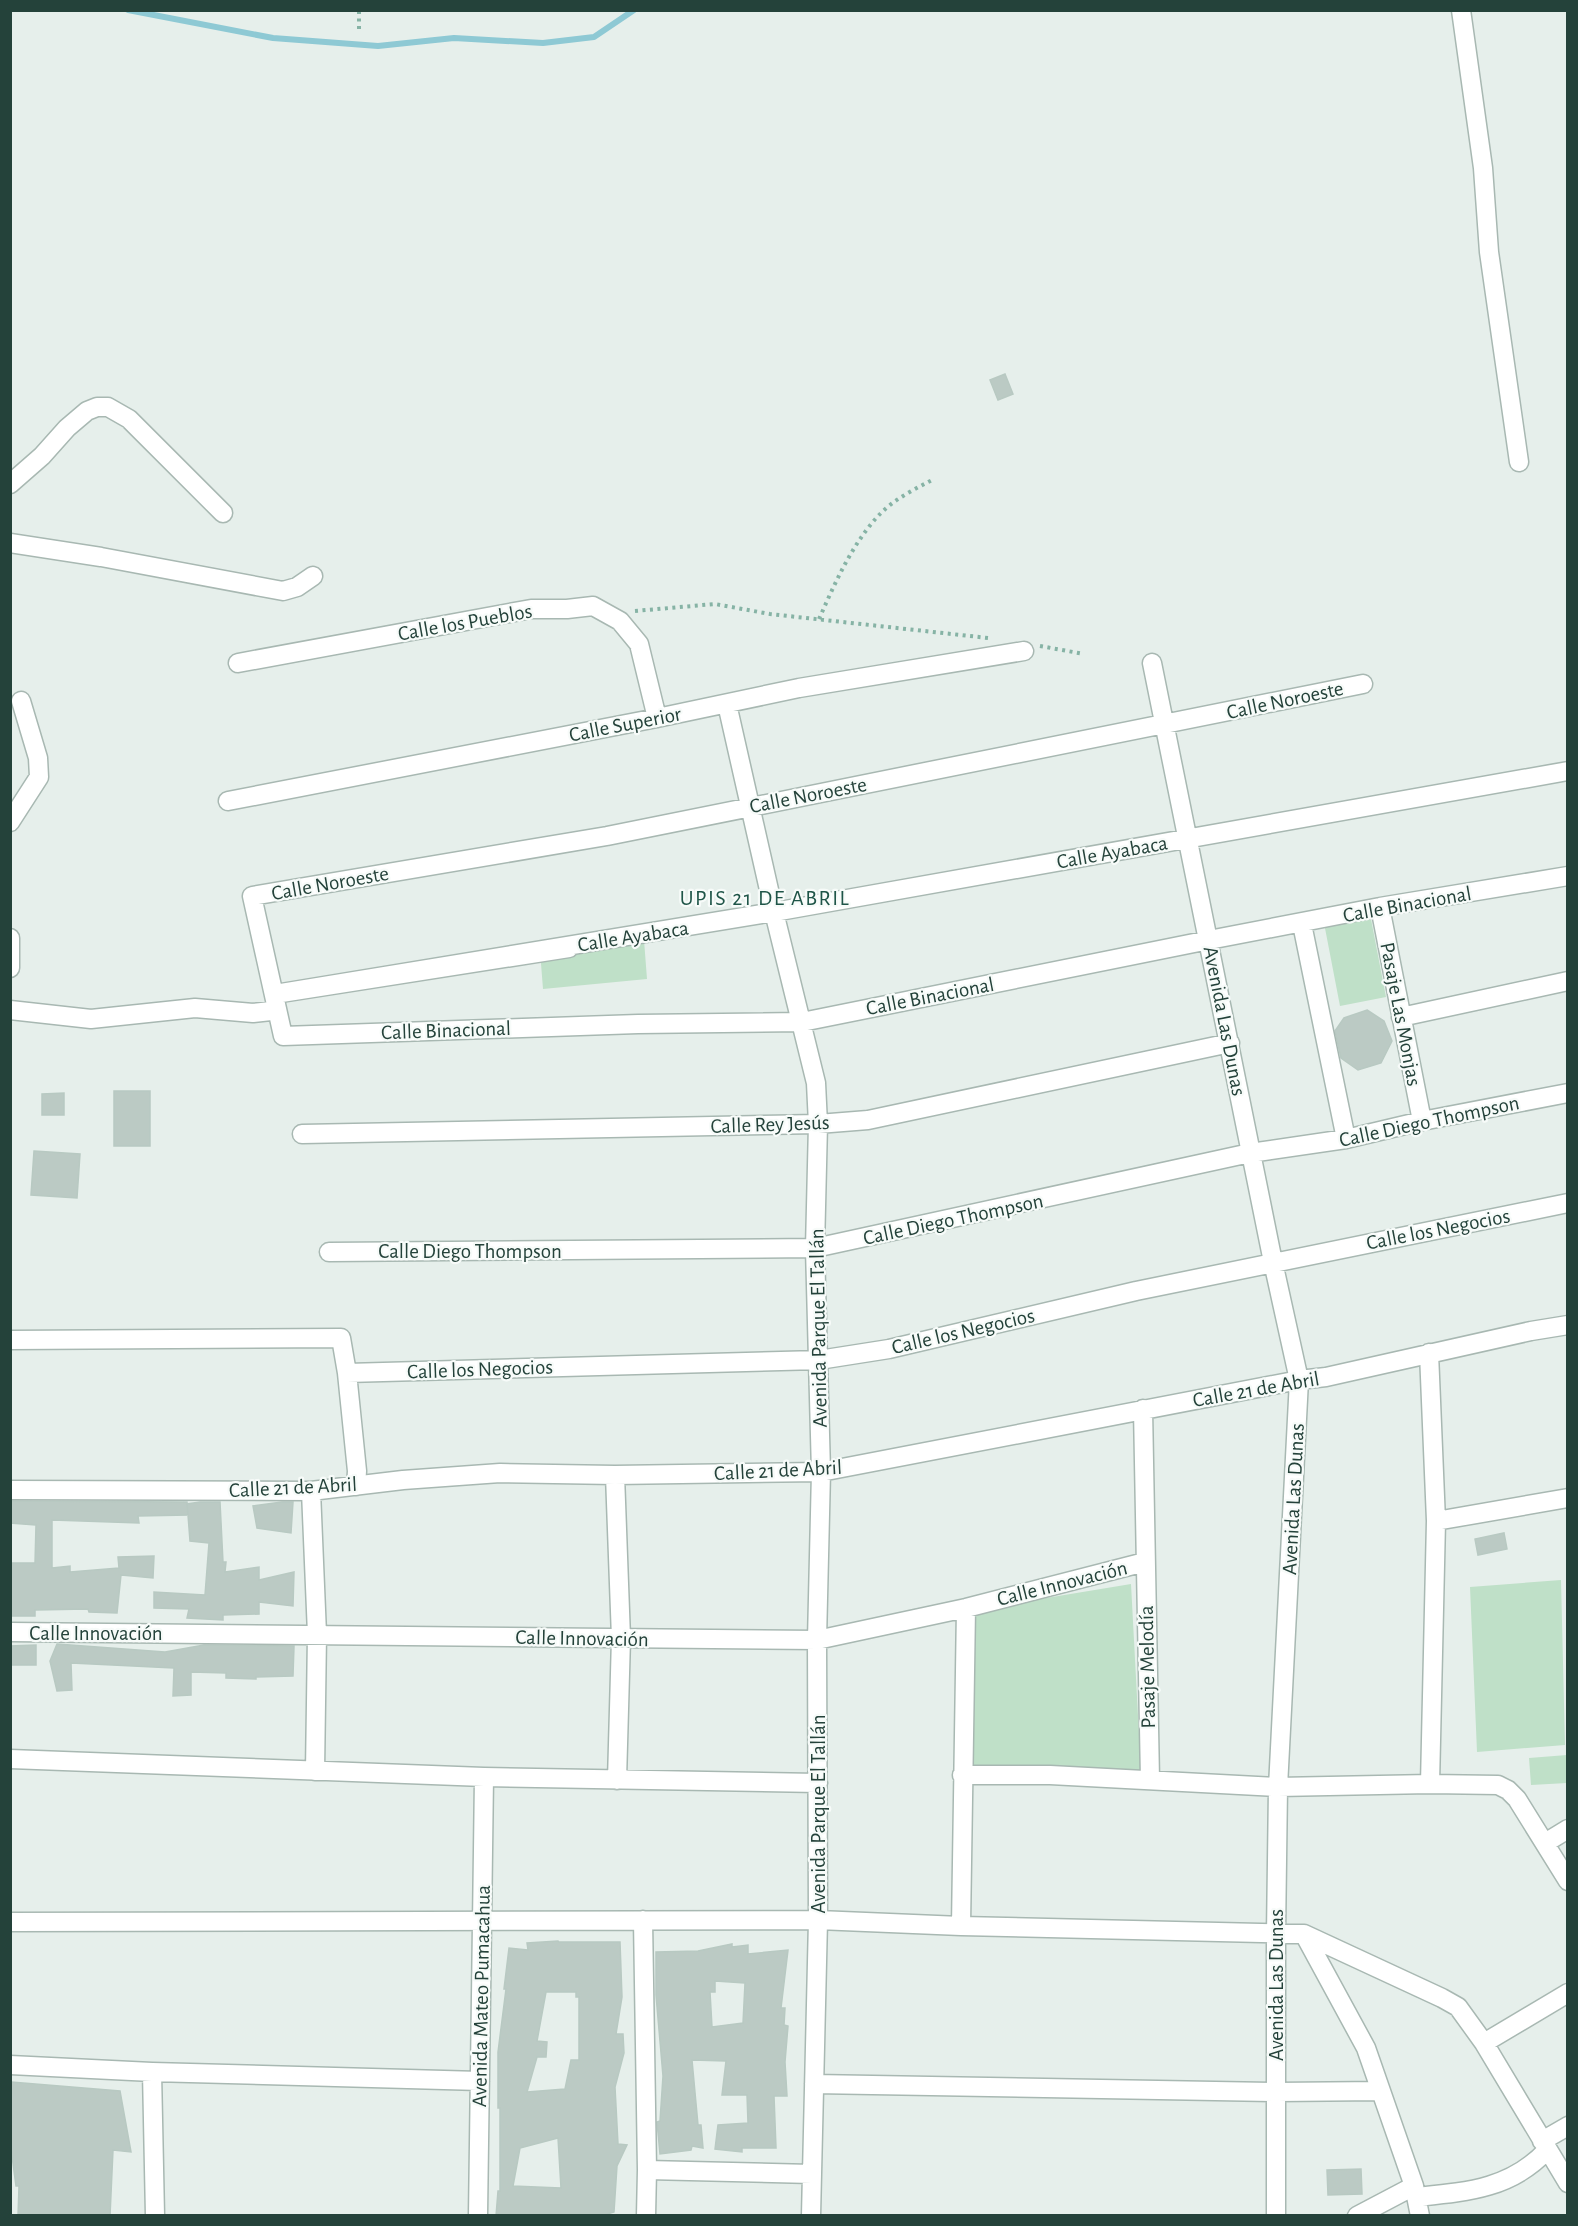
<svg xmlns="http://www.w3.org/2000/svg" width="1578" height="2226" font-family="'Alegreya Sans',sans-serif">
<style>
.green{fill:#bfe0c8}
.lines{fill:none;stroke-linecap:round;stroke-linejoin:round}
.stream{stroke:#8ec9d4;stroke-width:6}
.building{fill:#bbcac4;stroke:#b8c9c2;stroke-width:1.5;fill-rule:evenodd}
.minor-casing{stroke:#a8b8b2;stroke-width:21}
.path{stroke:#86b3a5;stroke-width:4;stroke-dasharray:3 4.5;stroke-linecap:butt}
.minor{stroke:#fff;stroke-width:18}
.labels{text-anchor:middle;stroke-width:4.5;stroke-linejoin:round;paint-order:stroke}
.street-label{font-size:21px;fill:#24423a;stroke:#f7fbf9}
.neighbourhood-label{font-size:22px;letter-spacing:1.5px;fill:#1f5548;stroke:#f7fbf9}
</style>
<rect width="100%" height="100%" fill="#e6efeb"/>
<path class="green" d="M 1370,914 L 1386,997 L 1340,1006 L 1324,923 Z
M 644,940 L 647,979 L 543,989 L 540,951 Z
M 1561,1580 L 1565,1745 L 1477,1752 L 1470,1587 Z
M 1131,1584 L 1141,1772 L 970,1768 L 961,1612 Z
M 1567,1755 L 1567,1783 L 1531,1785 L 1529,1758 Z"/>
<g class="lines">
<path class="stream" d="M 128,10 L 273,38 L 378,46 L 454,38 L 543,43 L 594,37 L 634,10"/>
</g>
<path class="building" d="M 1005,374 L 1013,394 L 998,400 L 990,380 Z
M 1367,1010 L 1384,1021 L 1392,1041 L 1381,1063 L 1358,1070 L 1341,1058 L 1335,1031 L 1344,1018 Z
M 114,1091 L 150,1091 L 150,1146 L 114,1146 Z
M 64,1093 L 64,1115 L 42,1115 L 42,1094 Z
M 34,1151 L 80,1154 L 77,1198 L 31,1195 Z
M 10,1501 L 187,1502 L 188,1515 L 138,1516 L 139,1523 L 52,1520 L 52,1568 L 70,1566 L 70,1572 L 119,1568 L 118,1557 L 154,1556 L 153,1578 L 121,1575 L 117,1613 L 89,1612 L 88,1609 L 35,1610 L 35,1616 L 10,1616 L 10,1563 L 35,1563 L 36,1525 L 10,1523 Z
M 200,1502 L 220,1502 L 223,1562 L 226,1562 L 225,1572 L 259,1567 L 259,1580 L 294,1572 L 293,1606 L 259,1602 L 259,1614 L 223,1615 L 223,1620 L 187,1618 L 189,1609 L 154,1608 L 154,1592 L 205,1595 L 209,1543 L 190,1541 L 188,1515 L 187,1504 Z
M 282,1502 L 293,1502 L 291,1533 L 257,1528 L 253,1506 Z
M 1504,1533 L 1507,1549 L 1478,1555 L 1475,1539 Z
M 57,1644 L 165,1652 L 204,1645 L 294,1646 L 293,1676 L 256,1677 L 256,1679 L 226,1678 L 226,1673 L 191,1672 L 191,1695 L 173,1696 L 174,1668 L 71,1663 L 72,1690 L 57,1691 L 50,1661 Z
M 36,1645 L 36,1665 L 10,1665 L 10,1646 Z
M 558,1941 L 559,1942 L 620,1942 L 622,1997 L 616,2034 L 623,2034 L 624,2053 L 615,2087 L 618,2144 L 627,2145 L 617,2166 L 614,2212 L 601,2216 L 496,2216 L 498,2191 L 500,2191 L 500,2108 L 498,2108 L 498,2052 L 506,1989 L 504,1989 L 509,1948 L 528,1950 L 527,1943 ZM 546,1992 L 576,1992 L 576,1997 L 579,1997 L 579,2060 L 571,2060 L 565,2089 L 527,2092 L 537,2057 L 546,2057 L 547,2042 L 537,2041 ZM 558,2138 L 561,2188 L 513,2186 L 520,2148 Z
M 732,1944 L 732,1947 L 748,1945 L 748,1954 L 788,1950 L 781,2008 L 785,2008 L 784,2025 L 788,2026 L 785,2062 L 787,2096 L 774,2096 L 776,2148 L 742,2148 L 742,2152 L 715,2149 L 718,2125 L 748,2123 L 747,2095 L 722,2095 L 726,2061 L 692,2060 L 698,2125 L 701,2125 L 703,2148 L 692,2146 L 691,2150 L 660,2154 L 657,2122 L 660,2121 L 663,2076 L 656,1995 L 656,1952 L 698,1951 ZM 715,1981 L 745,1983 L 743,2023 L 712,2027 L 710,1992 L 715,1992 Z
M 11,2082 L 120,2091 L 131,2152 L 113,2150 L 110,2216 L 18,2216 L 19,2186 L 16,2186 L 10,2141 Z
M 1361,2169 L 1362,2194 L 1328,2195 L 1327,2170 Z"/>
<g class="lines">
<g class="minor-casing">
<path id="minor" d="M 1461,10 L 1483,168 L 1489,252 L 1519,462
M 10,484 L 42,456 L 67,428 L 87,411 L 97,407 L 108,407 L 129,419 L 223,513
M 10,543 L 101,557 L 283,591 L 297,587 L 313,576
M 238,663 L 531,609 L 567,609 L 593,606 L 620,621 L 639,644 L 657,718
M 1152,663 L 1273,1262 L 1299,1380 L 1278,1787 L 1276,1934 L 1276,2216
M 1363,684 L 607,836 L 252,896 L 283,1036 L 638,1024 L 802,1022 L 1209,940 L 1380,907 L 1568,876
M 727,704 L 774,912 L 816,1083 L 818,1124 L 815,1248 L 821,1472 L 817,1640 L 818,1920 L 811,2216
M 228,801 L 657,718 L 799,688 L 1024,651
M 10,822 L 39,777 L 38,758 L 21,701
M 1380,907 L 1422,1121
M 1302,924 L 1346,1139
M 10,938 L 10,968
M 569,948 L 275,994 L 774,912 L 1568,771
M 10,1010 L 91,1019 L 195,1008 L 253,1013 L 271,1011
M 1401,1017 L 1568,981
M 302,1134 L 818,1124 L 868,1120 L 1230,1043
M 329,1252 L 815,1248 L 1250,1153 L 1346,1139 L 1422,1121 L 1568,1093
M 10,1340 L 341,1338 L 347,1373 L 357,1471 L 356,1486
M 1429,1353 L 1436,1521 L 1430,1784
M 347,1373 L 819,1360 L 889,1349 L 1136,1291 L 1568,1203
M 1143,1409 L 1150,1780
M 615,1475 L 621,1638 L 617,1780
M 10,1490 L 311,1491 L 403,1480 L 500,1473 L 615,1475 L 821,1472 L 1299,1380 L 1326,1377 L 1531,1331 L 1568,1325
M 311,1491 L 317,1634 L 315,1771
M 1436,1521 L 1568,1498
M 10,1632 L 817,1640 L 966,1608 L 1145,1562
M 10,1759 L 484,1777 L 818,1783
M 962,1775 L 1050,1775 L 1278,1787 L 1430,1784 L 1498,1785 L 1508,1790 L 1517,1799 L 1568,1881
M 1545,1843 L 1568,1829
M 643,1920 L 647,2170 L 646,2216
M 10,1922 L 818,1920 L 961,1926 L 1304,1934 L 1442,1998 L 1458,2007 L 1484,2043 L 1568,2183
M 961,1926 L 966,1608
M 1304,1934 L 1366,2048 L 1414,2186 L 1420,2216
M 1484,2043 L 1568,1993
M 10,2065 L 152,2072 L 480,2081
M 152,2072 L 155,2216
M 814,2084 L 1276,2092 L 1381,2091
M 1542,2141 L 1568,2126
M 647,2170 L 812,2174
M 1416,2197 C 1466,2192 1511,2189 1547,2150
M 478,2216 L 484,1777
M 1357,2216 L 1414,2186"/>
</g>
<path class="path" d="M 359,29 L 359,10
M 635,611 L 715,604 L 770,614 L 988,638
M 819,619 C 835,583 852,544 879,515 C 894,499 915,489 934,479
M 1040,646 L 1084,654"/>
<use href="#minor" class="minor"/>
</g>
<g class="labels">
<g class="street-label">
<text transform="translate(465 622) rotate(-10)" y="7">Calle los Pueblos</text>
<text transform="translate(1285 700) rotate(-12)" y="7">Calle Noroeste</text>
<text transform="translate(625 724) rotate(-11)" y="7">Calle Superior</text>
<text transform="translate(808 795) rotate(-11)" y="7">Calle Noroeste</text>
<text transform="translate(1112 852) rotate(-10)" y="7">Calle Ayabaca</text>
<text transform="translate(330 883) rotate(-10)" y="7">Calle Noroeste</text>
<text transform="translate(1407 904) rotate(-10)" y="7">Calle Binacional</text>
<text transform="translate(633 936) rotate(-9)" y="7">Calle Ayabaca</text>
<text transform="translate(930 996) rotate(-11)" y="7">Calle Binacional</text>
<text transform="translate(1401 1014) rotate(79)" y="7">Pasaje Las Monjas</text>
<text transform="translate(1225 1021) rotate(79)" y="7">Avenida Las Dunas</text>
<text transform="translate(446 1030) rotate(-2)" y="7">Calle Binacional</text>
<text transform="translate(1429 1121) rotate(-12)" y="7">Calle Diego Thompson</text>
<text transform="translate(770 1124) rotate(-2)" y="7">Calle Rey Jesús</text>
<text transform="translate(953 1219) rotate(-12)" y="7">Calle Diego Thompson</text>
<text transform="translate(1438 1229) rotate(-11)" y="7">Calle los Negocios</text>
<text x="470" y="1258">Calle Diego Thompson</text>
<text transform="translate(818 1328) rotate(-91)" y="7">Avenida Parque El Tallán</text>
<text transform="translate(963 1331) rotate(-13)" y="7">Calle los Negocios</text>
<text transform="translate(480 1369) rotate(-2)" y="7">Calle los Negocios</text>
<text transform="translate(1256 1389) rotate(-10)" y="7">Calle 21 de Abril</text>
<text transform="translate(778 1470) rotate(-3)" y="7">Calle 21 de Abril</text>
<text transform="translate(293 1487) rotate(-3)" y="7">Calle 21 de Abril</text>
<text transform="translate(1293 1499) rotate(-87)" y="7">Avenida Las Dunas</text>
<text transform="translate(1062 1583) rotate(-14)" y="7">Calle Innovación</text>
<text x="96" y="1640">Calle Innovación</text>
<text transform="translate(582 1638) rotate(1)" y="7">Calle Innovación</text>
<text transform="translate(1147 1667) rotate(-91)" y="7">Pasaje Melodía</text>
<text transform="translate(818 1814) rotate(-90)" y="7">Avenida Parque El Tallán</text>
<text transform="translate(1276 1985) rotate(-90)" y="7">Avenida Las Dunas</text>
<text transform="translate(481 1996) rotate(-89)" y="7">Avenida Mateo Pumacahua</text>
</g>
<g class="neighbourhood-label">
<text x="765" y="905">UPIS 21 DE ABRIL</text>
</g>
</g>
<rect width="1578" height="2226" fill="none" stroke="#24423a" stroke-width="24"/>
</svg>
